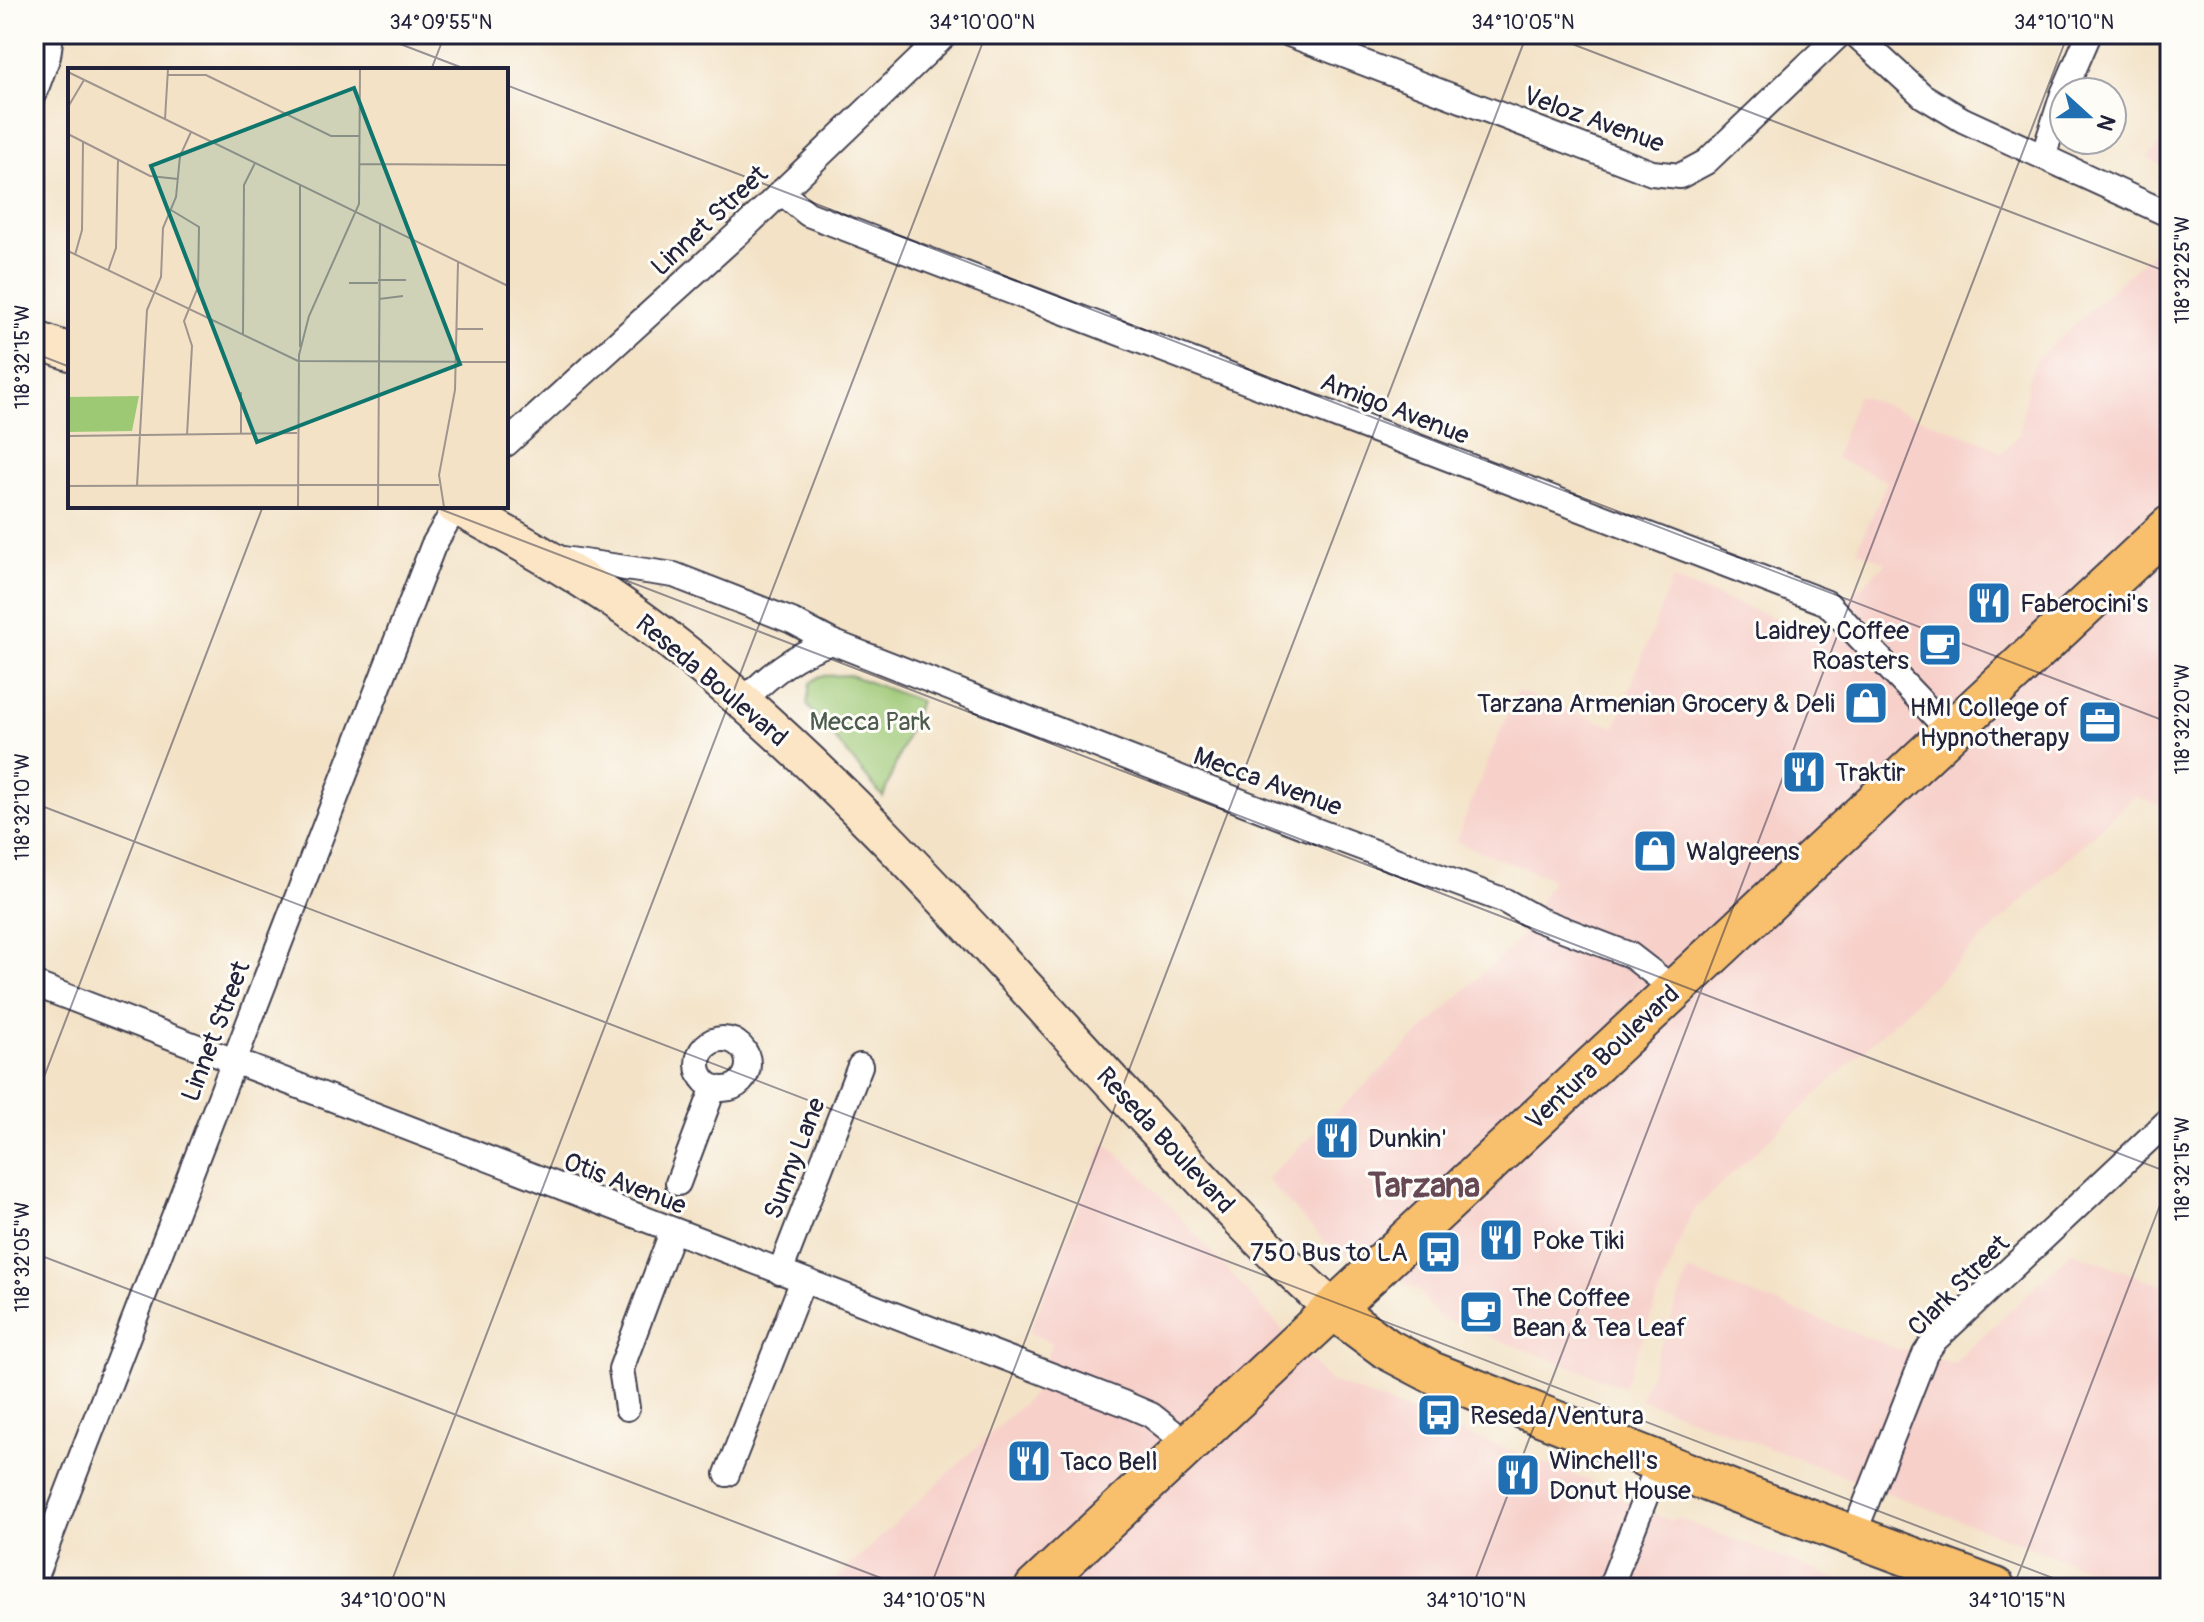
<svg xmlns="http://www.w3.org/2000/svg" width="2204" height="1622" font-family="Pangolin,sans-serif">
<style>
.built{fill:#f7d0ca}
.green{fill:#9dc874;stroke:#607558;stroke-width:2}
.lines{fill:none;stroke-linecap:round;stroke-linejoin:round}
.street-casing{stroke:#413f50;stroke-width:28}
.secondary-casing{stroke:#413f50;stroke-width:40}
.primary-casing{stroke:#413f50;stroke-width:44}
.street{stroke:#fff;stroke-width:24}
.secondary{stroke:#fce5c4;stroke-width:36}
.primary{stroke:#f8bf6c;stroke-width:40}
.ticks{fill:none;stroke:#22223b;stroke-width:2;stroke-opacity:0.45}
.labels{text-anchor:middle;stroke-width:6;stroke-linejoin:round;paint-order:stroke}
.street-label{font-size:26px;fill:#22223b;stroke:#fdfcf7}
.poi-label{font-size:26px;fill:#22223b;stroke:#fdfcf7;text-anchor:start}
.park-label{font-size:26px;fill:#4d5c4f;stroke:#fdfcf7}
.district-label{font-size:34px;font-weight:bold;fill:#664954;stroke:#fdfcf7}
.inset-road{fill:none;stroke:#9f958e;stroke-width:2}
.view{fill:#0f766e;fill-opacity:0.15;stroke:#0f766e;stroke-width:4}
.inset-edge{fill:none;stroke:#22223b;stroke-width:4}
.neatline{fill:none;stroke:#22223b;stroke-width:3}
.ticks-label{font-size:20px;text-anchor:middle;fill:#22223b}
</style>
<rect width="100%" height="100%" fill="#fdfcf7"/>
<filter id="ink" filterUnits="userSpaceOnUse"><feTurbulence type="fractalNoise" baseFrequency=".0125" numOctaves="2"/><feDisplacementMap in="SourceGraphic" scale="16" xChannelSelector="R" yChannelSelector="G"/><feConvolveMatrix kernelMatrix="1 2 1 2 8 2 1 2 1" color-interpolation-filters="sRGB"/></filter>
<filter id="wash" filterUnits="userSpaceOnUse"><feTurbulence type="fractalNoise" baseFrequency=".006" numOctaves="4" result="noise"/><feDisplacementMap in="SourceGraphic" scale="32" xChannelSelector="R" yChannelSelector="G"/><feGaussianBlur stdDeviation="1.8" result="paint"/><feColorMatrix in="noise" values="0 0 0 0 0 0 0 0 0 0 0 0 0 0 0 0 0 1.4 0 .05"/><feComposite in="paint" operator="in"/></filter>
<g filter="url(#wash)">
<rect width="100%" height="100%" fill="#f3e2c6"/>
<path class="built" d="M 2170,99 L 2170,169 L 2147,158 L 2169,136 L 2163,106 Z
M 2170,224 L 2170,809 L 2134,796 L 1696,1208 L 1686,1225 L 1624,1387 L 1438,1317 L 1419,1291 L 1324,1241 L 1266,1179 L 1520,938 L 1552,879 L 1455,842 L 1517,691 L 1615,727 L 1672,579 L 1812,632 L 1886,563 L 1857,550 L 1887,481 L 1835,458 L 1857,395 L 1984,442 L 2002,453 L 2019,434 L 2029,376 L 2037,359 L 2158,247 Z
M 1104,1143 L 1133,1166 L 1328,1380 L 1615,1491 L 1616,1498 L 1670,1520 L 1678,1518 L 1860,1588 L 826,1588 L 1032,1395 L 1052,1343 L 1029,1333 Z
M 2072,1252 L 2170,1288 L 2170,1588 L 2138,1588 L 1640,1399 L 1689,1271 L 1893,1347 L 1953,1364 Z"/>
<path class="green" d="M 850,675 L 920,701 L 883,797 L 807,705 L 810,683 L 820,676 Z"/>
</g>
<g filter="url(#ink)">
<g class="lines">
<g class="street-casing">
<path id="street" d="M 1289,34 L 1652,173 L 1680,176 L 1706,162 L 1840,34
M 1855,34 L 1923,96 L 1963,120 L 2170,215
M 34,94 L 48,56 L 51,34
M 2043,157 L 2063,94 L 2089,34
M 781,192 L 808,214 L 1827,603 L 1951,733
M 506,444 L 744,228 L 946,34
M 556,558 L 674,575 L 792,621 L 832,642 L 1301,825 L 1505,901 L 1537,919 L 1630,955 L 1674,989
M 743,701 C 771,674 794,654 832,642
M 34,984 L 1123,1403 L 1151,1415 L 1189,1445
M698 1064a25 25 0 1 1 50 0a25 25 0 1 1-50 0Z
M 678,1183 L 714,1087
M 780,1272 L 860,1066
M 627,1408 L 621,1369 L 672,1232
M 727,1474 L 803,1280
M 1853,1536 L 1925,1354 L 1935,1340 L 2170,1119
M 34,1579 L 433,546 L 456,506
M 1610,1588 L 1659,1462"/>
</g>
<g class="secondary-casing">
<path id="secondary" d="M 34,339 L 70,352
M 455,506 C 537,550 617,597 689,656 C 859,794 1002,964 1151,1124 C 1210,1188 1269,1252 1333,1309"/>
</g>
<g class="primary-casing">
<path id="primary" d="M 1333,1309 L 1387,1349 L 1431,1372 L 1738,1493 L 1995,1588
M 1035,1588 L 2170,526"/>
</g>
<use href="#street" class="street"/>
<use href="#secondary" class="secondary"/>
<use href="#primary" class="primary"/>
</g>
</g>
<path class="ticks" d="M 374,34 L 468,70M 1546,34 L 2170,273M 431,70 L 445,34M 506,85 L 2170,723M 34,353 L 70,367M 432,506 L 2170,1173M 34,803 L 2079,1588M 34,1103 L 263,506M 34,1253 L 907,1588M 389,1588 L 986,34M 930,1588 L 1527,34M 1472,1588 L 2068,34M 2013,1588 L 2170,1179"/>
<defs>
<g id="restaurant-square" transform="scale(2.3)"><rect x="-9" y="-9" width="18" height="18" rx="4" fill="#1f6fb2" stroke="#fdfcf7"/><path d="M-5-6h1v4h1v-4h1v4h1v-4h1v5L-1.5 .5V6h-2V.5L-5-1ZM5-6V6H3V1.5H1.5Q1.5-4 5-6Z" fill="#fff"/></g>
<g id="cafe-square" transform="scale(2.3)"><rect x="-9" y="-9" width="18" height="18" rx="4" fill="#1f6fb2" stroke="#fdfcf7"/><path d="M-5.5-4.5H6V0H3Q3 3.5 0 3.5H-2.5Q-5.5 3.5-5.5 0ZM3-3.2v2h1.7v-2ZM-6 4.5H4V6H-6Z" fill="#fff"/></g>
<g id="shop-square" transform="scale(2.3)"><rect x="-9" y="-9" width="18" height="18" rx="4" fill="#1f6fb2" stroke="#fdfcf7"/><path d="M-5-2.5h2.3a2.7 3.5 0 0 1 5.4 0H5L5.5 6h-11ZM-1.5-2.5h3a1.5 2.3 0 0 0-3 0Z" fill="#fff"/></g>
<g id="office-square" transform="scale(2.3)"><rect x="-9" y="-9" width="18" height="18" rx="4" fill="#1f6fb2" stroke="#fdfcf7"/><path d="M-6-3h4V-5.5h4V-3h4V5H-6ZM-1-4.5V-3h2v-1.5ZM-6 0V1H6V0Z" fill="#fff"/></g>
<g id="bus-square" transform="scale(2.3)"><rect x="-9" y="-9" width="18" height="18" rx="4" fill="#1f6fb2" stroke="#fdfcf7"/><path d="M-5-6H5V4H4V6H2V4H-2V6H-4V4H-5ZM-3.5-4V0h7V-4ZM-3.5 1.2v1.5H-2V1.2ZM2 1.2v1.5H3.5V1.2Z" fill="#fff"/></g>
</defs>
<g fill-rule="evenodd">
<use href="#restaurant-square" x="1989" y="603"/>
<use href="#cafe-square" x="1940" y="645"/>
<use href="#shop-square" x="1866" y="703"/>
<use href="#office-square" x="2100" y="722"/>
<use href="#restaurant-square" x="1804" y="772"/>
<use href="#shop-square" x="1655" y="851"/>
<use href="#restaurant-square" x="1337" y="1138"/>
<use href="#restaurant-square" x="1501" y="1240"/>
<use href="#bus-square" x="1439" y="1252"/>
<use href="#cafe-square" x="1481" y="1312"/>
<use href="#bus-square" x="1439" y="1415"/>
<use href="#restaurant-square" x="1029" y="1461"/>
<use href="#restaurant-square" x="1518" y="1475"/>
</g>
<g class="labels">
<g class="street-label">
<text transform="translate(1594 119) rotate(20)" y="9">Veloz Avenue</text>
<text transform="translate(709 220) rotate(-43)" y="9">Linnet Street</text>
<text transform="translate(1395 408) rotate(21)" y="9">Amigo Avenue</text>
<text transform="translate(712 680) rotate(40)" y="9">Reseda Boulevard</text>
<text transform="translate(1268 781) rotate(20)" y="9">Mecca Avenue</text>
<text transform="translate(215 1031) rotate(-69)" y="9">Linnet Street</text>
<text transform="translate(1602 1057) rotate(-43)" y="9">Ventura Boulevard</text>
<text transform="translate(1166 1140) rotate(47)" y="9">Reseda Boulevard</text>
<text transform="translate(794 1158) rotate(-69)" y="9">Sunny Lane</text>
<text transform="translate(625 1183) rotate(21)" y="9">Otis Avenue</text>
<text transform="translate(1958 1285) rotate(-45)" y="9">Clark Street</text>
</g>
<g class="poi-label">
<text x="2020" y="612">Faberocini's</text>
<text x="1909" y="639" text-anchor="end">Laidrey Coffee<tspan x="1909" dy="30">Roasters</tspan></text>
<text x="1835" y="712" text-anchor="end">Tarzana Armenian Grocery &amp; Deli</text>
<text x="2069" y="716" text-anchor="end">HMI College of<tspan x="2069" dy="30">Hypnotherapy</tspan></text>
<text x="1835" y="781">Traktir</text>
<text x="1686" y="860">Walgreens</text>
<text x="1368" y="1147">Dunkin'</text>
<text x="1532" y="1249">Poke Tiki</text>
<text x="1408" y="1261" text-anchor="end">750 Bus to LA</text>
<text x="1512" y="1306">The Coffee<tspan x="1512" dy="30">Bean &amp; Tea Leaf</tspan></text>
<text x="1470" y="1424">Reseda/Ventura</text>
<text x="1549" y="1469">Winchell's<tspan x="1549" dy="30">Donut House</tspan></text>
<text x="1060" y="1470">Taco Bell</text>
</g>
<g class="park-label">
<text x="870" y="730">Mecca Park</text>
</g>
<g class="district-label">
<text x="1424" y="1197">Tarzana</text>
</g>
</g>
<g transform="translate(68 68)">
<rect width="440" height="440" fill="#f3e2c6"/>
<path d="M 71,328 L 64,363 L 0,364 L 0,329 Z" fill="#9dc874"/>
<path class="inset-road" d="M 388,1 L 416,1M 0,4 L 440,218M 100,7 L 138,7 L 263,68 L 292,68M 0,39 L 16,12M 97,51 L 100,1M 0,66 L 82,108 L 110,111M 292,96 L 440,97M 232,117 L 232,279M 103,142 L 131,159 L 130,219 L 116,253 L 124,278 L 119,367M 0,183 L 230,293 L 440,294M 7,187 L 14,162 L 15,74M 40,203 L 48,180 L 50,91M 310,212 L 338,212M 281,215 L 310,215M 311,231 L 335,228M 389,261 L 415,261M 175,267 L 176,117 L 187,95M 173,324 L 173,366M 0,368 L 229,365M 230,417 L 371,417M 0,418 L 230,417M 69,418 L 79,242 L 93,209 L 95,160 L 108,129 L 112,88 L 123,64M 230,439 L 231,287 L 241,248 L 291,136 L 292,1M 310,439 L 312,156M 376,439 L 371,407 L 387,322 L 390,194"/>
<path class="view" d="M 286,20 L 392,296 L 189,374 L 83,98 Z"/>
<rect width="440" height="440" class="inset-edge"/>
</g>
<rect width="2204" height="1622" fill="none" stroke="#fdfcf7" stroke-width="88"/>
<g transform="translate(2088 116) rotate(111)"><circle r="38" fill="#fdfcf7" stroke="#a5a5ac" stroke-width="2"/>
<path d="M0-6L14 30L0 20L-14 30Z" fill="#1f6fb2"/>
<text y="-12" font-size="22" font-weight="bold" text-anchor="middle" fill="#22223b">N</text>
</g>
<rect x="44" y="44" width="2116" height="1534" class="neatline"/>
<g class="ticks-label">
<text x="441" y="29">34°09'55"N</text>
<text x="982" y="29">34°10'00"N</text>
<text x="1523" y="29">34°10'05"N</text>
<text x="2064" y="29">34°10'10"N</text>
<text transform="translate(2182 270) rotate(-90)" y="7">118°32'25"W</text>
<text transform="translate(22 357) rotate(-90)" y="7">118°32'15"W</text>
<text transform="translate(2182 719) rotate(-90)" y="7">118°32'20"W</text>
<text transform="translate(22 807) rotate(-90)" y="7">118°32'10"W</text>
<text transform="translate(2182 1169) rotate(-90)" y="7">118°32'15"W</text>
<text transform="translate(22 1257) rotate(-90)" y="7">118°32'05"W</text>
<text x="393" y="1607">34°10'00"N</text>
<text x="934" y="1607">34°10'05"N</text>
<text x="1476" y="1607">34°10'10"N</text>
<text x="2017" y="1607">34°10'15"N</text>
</g>
</svg>
